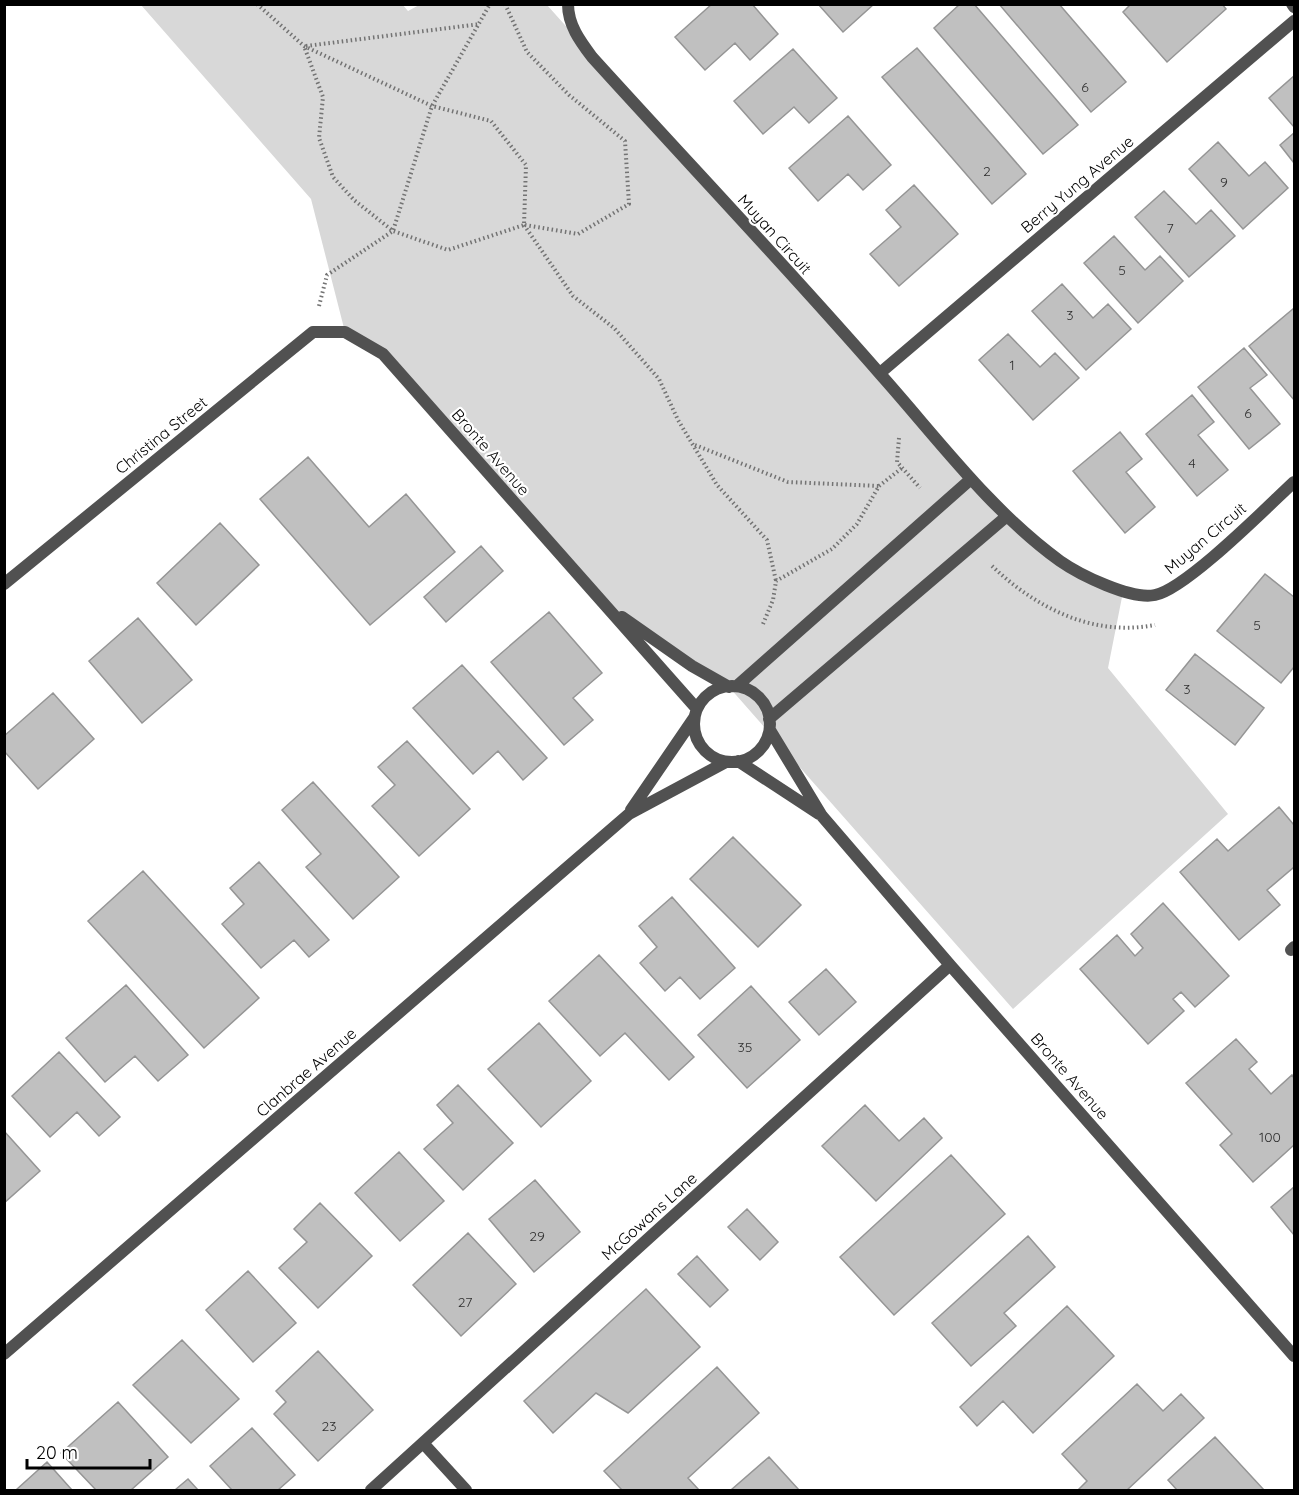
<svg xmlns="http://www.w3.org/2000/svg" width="1299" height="1495" font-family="Quicksand,sans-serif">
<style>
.green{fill:#d8d8d8}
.building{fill:#c0c0c0;stroke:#959595;stroke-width:1.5}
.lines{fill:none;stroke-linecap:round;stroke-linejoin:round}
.path{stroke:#737373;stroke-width:4;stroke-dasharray:1.5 3;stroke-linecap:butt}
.service{stroke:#515151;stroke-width:12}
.minor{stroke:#515151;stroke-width:12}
.labels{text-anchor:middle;stroke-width:4.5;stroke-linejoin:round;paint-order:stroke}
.number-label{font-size:14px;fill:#303030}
.street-label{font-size:16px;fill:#000;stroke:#fff}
</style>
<rect width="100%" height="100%" fill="#fff"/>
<path class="green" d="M 402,4 L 408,11 L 421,4 L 547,5 L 971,479 L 1062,562 L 1123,592 L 1108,668 L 1228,814 L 1013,1009 L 729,687 L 603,605 L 383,354 L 345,332 L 311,199 L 141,5 Z"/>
<path class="building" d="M 712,4 L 752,4 L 778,34 L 750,60 L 735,43 L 705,70 L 675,37 Z
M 818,4 L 874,4 L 843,32 Z
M 960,4 L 974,4 L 1078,125 L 1043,154 L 934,28 Z
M 999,4 L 1059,4 L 1126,82 L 1091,112 Z
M 1131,4 L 1222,4 L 1226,9 L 1167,62 L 1123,12 Z
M 917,48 L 1026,174 L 992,204 L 882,77 Z
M 793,49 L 837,98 L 809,123 L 794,107 L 763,134 L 734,101 Z
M 1294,76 L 1294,127 L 1269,98 Z
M 848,116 L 891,165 L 863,190 L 848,174 L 818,201 L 789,168 Z
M 1294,133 L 1294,163 L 1280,145 Z
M 1218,142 L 1249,176 L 1265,162 L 1288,188 L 1243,229 L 1189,169 Z
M 914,185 L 958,234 L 899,286 L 870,254 L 901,227 L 886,210 Z
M 1164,191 L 1196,224 L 1211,210 L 1235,236 L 1189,277 L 1135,217 Z
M 1114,236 L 1145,270 L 1160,256 L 1183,281 L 1138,323 L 1084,263 Z
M 1062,284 L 1093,318 L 1108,304 L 1131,329 L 1086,370 L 1032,311 Z
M 1294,308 L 1294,400 L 1249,346 Z
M 1008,334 L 1040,367 L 1055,353 L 1079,378 L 1033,420 L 979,360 Z
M 1244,348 L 1267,375 L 1250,388 L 1280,424 L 1249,449 L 1198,387 Z
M 1192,395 L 1214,422 L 1198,435 L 1228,470 L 1197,496 L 1146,434 Z
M 1120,432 L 1142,459 L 1126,472 L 1155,507 L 1125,533 L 1073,471 Z
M 308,457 L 369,527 L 406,494 L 455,552 L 370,625 L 260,499 Z
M 220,523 L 259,565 L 196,625 L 157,583 Z
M 481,546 L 503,571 L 446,622 L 424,597 Z
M 1265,574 L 1294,597 L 1294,667 L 1281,683 L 1217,631 Z
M 549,612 L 602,673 L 573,698 L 593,720 L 564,745 L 491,662 Z
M 138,618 L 192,680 L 142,723 L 89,661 Z
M 1195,654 L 1264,708 L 1235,745 L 1166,690 Z
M 462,665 L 547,758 L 523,780 L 498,751 L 473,774 L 413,708 Z
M 53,693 L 94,739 L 38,789 L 4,751 L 4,736 Z
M 407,741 L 470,809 L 419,856 L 372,806 L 395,785 L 378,767 Z
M 313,782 L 399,877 L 353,919 L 306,867 L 321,854 L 282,810 Z
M 1279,807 L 1294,825 L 1294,870 L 1293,868 L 1267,890 L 1280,905 L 1239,940 L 1180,872 L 1217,839 L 1228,851 Z
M 733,837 L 801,905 L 758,947 L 690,879 Z
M 259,862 L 329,940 L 309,957 L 294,940 L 261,968 L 222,924 L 244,904 L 230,888 Z
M 143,871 L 259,998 L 204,1048 L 88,921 Z
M 672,897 L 735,968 L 700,999 L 680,977 L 665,991 L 640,963 L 657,947 L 639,926 Z
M 1163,903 L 1229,976 L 1195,1007 L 1181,992 L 1173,999 L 1184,1011 L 1148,1044 L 1080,969 L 1117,935 L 1135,956 L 1143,948 L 1131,934 Z
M 599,955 L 694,1057 L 669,1080 L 625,1033 L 600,1056 L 549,1001 Z
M 826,969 L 856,1002 L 819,1035 L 789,1002 Z
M 126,985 L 188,1055 L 158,1081 L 135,1056 L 105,1082 L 66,1038 Z
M 751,986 L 800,1040 L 747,1088 L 698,1035 Z
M 539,1023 L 591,1081 L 541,1127 L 488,1069 Z
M 1236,1039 L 1257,1062 L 1249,1069 L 1271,1094 L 1292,1075 L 1294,1078 L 1294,1145 L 1253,1182 L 1220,1145 L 1232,1134 L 1186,1083 Z
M 59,1052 L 120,1117 L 99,1136 L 77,1112 L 50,1137 L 12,1096 Z
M 458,1085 L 513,1143 L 463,1190 L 424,1149 L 453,1123 L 437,1105 Z
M 865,1105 L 899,1141 L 924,1118 L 942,1138 L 876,1201 L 822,1146 Z
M 4,1131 L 40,1171 L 4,1203 Z
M 399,1152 L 444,1201 L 400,1241 L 355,1193 Z
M 951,1155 L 1005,1214 L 894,1315 L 840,1257 Z
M 535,1180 L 580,1232 L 534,1272 L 489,1219 Z
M 1294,1187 L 1294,1235 L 1271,1207 Z
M 320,1203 L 372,1256 L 318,1308 L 279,1268 L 307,1242 L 294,1229 Z
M 747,1209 L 778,1242 L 760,1260 L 728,1227 Z
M 468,1233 L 516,1284 L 461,1336 L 413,1285 Z
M 1028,1236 L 1055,1267 L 1004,1313 L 1016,1326 L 971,1366 L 932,1323 Z
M 697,1256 L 728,1290 L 710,1307 L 678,1274 Z
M 248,1271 L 296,1323 L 253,1362 L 206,1310 Z
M 646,1289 L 700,1347 L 628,1413 L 596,1393 L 553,1433 L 524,1401 Z
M 1067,1306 L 1114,1356 L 1033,1433 L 1003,1401 L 977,1426 L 960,1407 Z
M 182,1340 L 239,1399 L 191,1443 L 133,1385 Z
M 318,1351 L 373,1410 L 318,1461 L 274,1414 L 286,1402 L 276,1391 Z
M 717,1367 L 759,1413 L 688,1478 L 699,1490 L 622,1490 L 604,1471 Z
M 1137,1384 L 1163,1411 L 1181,1394 L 1204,1418 L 1127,1490 L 1078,1490 L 1087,1481 L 1062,1454 Z
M 118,1402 L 168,1457 L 131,1490 L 96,1490 L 61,1453 Z
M 252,1428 L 295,1475 L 278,1490 L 232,1490 L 210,1466 Z
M 1215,1437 L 1264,1490 L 1177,1490 L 1168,1480 Z
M 769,1457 L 799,1490 L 731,1490 Z
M 47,1462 L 72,1490 L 16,1490 Z
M 188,1479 L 198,1490 L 175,1490 Z"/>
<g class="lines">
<path class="path" d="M 257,4 L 304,46 L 432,106 L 491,121 L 526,165 L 524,225 L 448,250 L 393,231 L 354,200 L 333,177 L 319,138 L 323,97 L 304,46
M 505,4 L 527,52 L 569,95 L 625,141 L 629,204 L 578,234 L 525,225
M 306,46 L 480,24
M 524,225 L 573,296 L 614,328 L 659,379 L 678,420 L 717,485 L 767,540 L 776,581
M 319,306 L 327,275 L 393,231 L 432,106 L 490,4
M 899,438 L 897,462 L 920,488
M 695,445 L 788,482 L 879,486
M 992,566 C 1036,608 1093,637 1155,625
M 763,624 L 773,600 L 776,581 L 832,549 L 857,524 L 879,486 L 902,468"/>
<path class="service" d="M 1291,950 L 1294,947"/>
<path class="minor" d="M 568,4 C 568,25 580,41 592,57 C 688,163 787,267 881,375 C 938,439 990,510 1060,561 C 1080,575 1131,600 1155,595 C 1186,589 1267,507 1294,482
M 1292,4 L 1294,7
M 880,373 L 1294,21
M 4,584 L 313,332 L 345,332 L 383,354 L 697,709
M 622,617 L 692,666 L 729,687
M 738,685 L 971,479
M694 724a38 38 0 1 1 76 0a38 38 0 1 1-76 0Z
M 769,719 L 1007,516
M 770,730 L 822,816 L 950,965 L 1294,1356
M 738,761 L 819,814
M 631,810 L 694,718
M 4,1354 L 629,814 L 726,762
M 423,1443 L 466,1490
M 371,1490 L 950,965"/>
</g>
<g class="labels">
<g class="number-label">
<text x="1085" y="92">6</text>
<text x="987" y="176">2</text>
<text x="1224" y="187">9</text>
<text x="1170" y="233">7</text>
<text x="1122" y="275">5</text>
<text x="1070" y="320">3</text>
<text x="1012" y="370">1</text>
<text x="1248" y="418">6</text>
<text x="1192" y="468">4</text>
<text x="1257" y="630">5</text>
<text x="1187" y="694">3</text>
<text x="745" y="1052">35</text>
<text x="1270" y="1142">100</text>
<text x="537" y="1241">29</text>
<text x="465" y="1307">27</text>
<text x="329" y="1431">23</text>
</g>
<g class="street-label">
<text transform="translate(1077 184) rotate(-40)" y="6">Berry Yung Avenue</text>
<text transform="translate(775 234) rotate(48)" y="6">Muyan Circuit</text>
<text transform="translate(161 435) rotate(-39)" y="6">Christina Street</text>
<text transform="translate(491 452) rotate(49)" y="6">Bronte Avenue</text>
<text transform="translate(1205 538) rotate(-40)" y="6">Muyan Circuit</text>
<text transform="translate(306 1072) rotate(-41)" y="6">Clanbrae Avenue</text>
<text transform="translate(1070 1076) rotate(49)" y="6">Bronte Avenue</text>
<text transform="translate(649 1216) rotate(-42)" y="6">McGowans Lane</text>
</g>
</g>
<rect width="1299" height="1495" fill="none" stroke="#000000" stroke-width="12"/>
<path d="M27 1459v9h123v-9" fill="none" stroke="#000000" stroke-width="3"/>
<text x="36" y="1459" font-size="18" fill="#000000" stroke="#ffffff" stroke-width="4.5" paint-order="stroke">20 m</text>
</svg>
